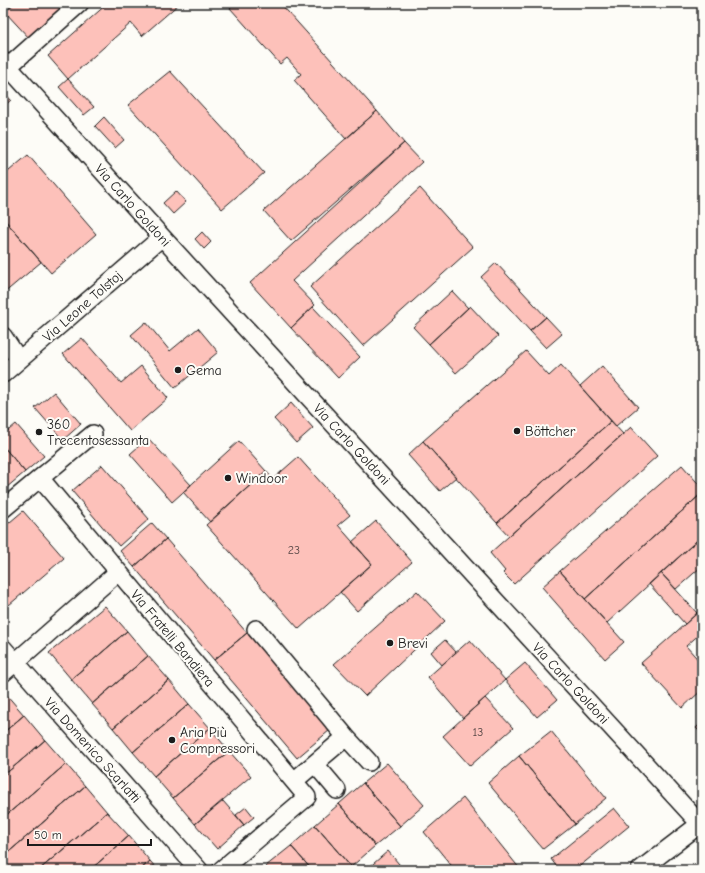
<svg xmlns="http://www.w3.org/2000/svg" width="705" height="873" font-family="'Comic Neue',sans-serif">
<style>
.building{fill:#fdc1ba;stroke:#1c1c1c}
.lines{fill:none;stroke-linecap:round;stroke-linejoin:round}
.minor-casing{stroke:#1c1c1c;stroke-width:20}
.minor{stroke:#fdfcf7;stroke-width:17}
.poi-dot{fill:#1c1c1c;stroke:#fdfcf7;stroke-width:1.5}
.labels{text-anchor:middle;stroke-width:4;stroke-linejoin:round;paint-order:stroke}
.number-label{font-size:12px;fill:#544544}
.street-label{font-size:14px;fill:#1c1c1c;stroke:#fdfcf7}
.poi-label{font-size:14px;fill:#1c1c1c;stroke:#fdfcf7;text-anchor:start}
</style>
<rect width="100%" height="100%" fill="#fdfcf7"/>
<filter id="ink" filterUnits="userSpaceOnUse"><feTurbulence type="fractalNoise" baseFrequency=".025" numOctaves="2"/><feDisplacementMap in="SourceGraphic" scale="8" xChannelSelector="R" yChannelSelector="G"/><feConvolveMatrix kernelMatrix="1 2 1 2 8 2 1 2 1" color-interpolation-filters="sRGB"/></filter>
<g filter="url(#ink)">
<path class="building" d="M 15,3 L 55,3 L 62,11 L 30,39 L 5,12 Z
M 108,3 L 180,3 L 142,36 L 131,23 L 68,79 L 48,56 Z
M 236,3 L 280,3 L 377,111 L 346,139 L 294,80 L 301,74 L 287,58 L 280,64 L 230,8 Z
M 170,71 L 264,173 L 222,209 L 128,105 Z
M 68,79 L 94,107 L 84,115 L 59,87 Z
M 3,91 L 11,100 L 3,107 Z
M 377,111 L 404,143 L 291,241 L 264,211 Z
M 104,117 L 124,140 L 115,148 L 95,126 Z
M 404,143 L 422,162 L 292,281 L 315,305 L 291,328 L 250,283 Z
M 28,155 L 96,234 L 51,273 L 3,218 L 3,176 Z
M 420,188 L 473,247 L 363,346 L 310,287 Z
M 176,191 L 186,202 L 173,214 L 163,203 Z
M 3,218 L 41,262 L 3,294 Z
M 202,232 L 211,242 L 204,249 L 195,239 Z
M 496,263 L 546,317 L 530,331 L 481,277 Z
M 452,291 L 468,308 L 429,344 L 413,327 Z
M 470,306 L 498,336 L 456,373 L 429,344 Z
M 313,307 L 360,357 L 338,378 L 291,328 Z
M 546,317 L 562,334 L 546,348 L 530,331 Z
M 146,322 L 170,351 L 198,328 L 218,352 L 175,388 L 131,335 Z
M 82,338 L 121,383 L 141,366 L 168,398 L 130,431 L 63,354 Z
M 526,351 L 549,376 L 561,365 L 611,421 L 497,523 L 423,441 Z
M 602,366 L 638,407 L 616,426 L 580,386 Z
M 54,392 L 81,424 L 63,440 L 35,408 Z
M 291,403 L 313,428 L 296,443 L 274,419 Z
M 611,421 L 623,434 L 509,536 L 497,523 Z
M 16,424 L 44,456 L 25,472 L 3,446 L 3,435 Z
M 631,427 L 657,456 L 514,584 L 503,573 L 505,571 L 490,553 Z
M 148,438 L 191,485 L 172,502 L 130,454 Z
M 239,441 L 266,471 L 210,522 L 183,492 Z
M 423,441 L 456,477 L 440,491 L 408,455 Z
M 3,446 L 25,472 L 6,488 L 3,484 Z
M 298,457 L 350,515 L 338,525 L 372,564 L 299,629 L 206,525 L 266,471 L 273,479 Z
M 102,465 L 149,519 L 119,546 L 72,491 Z
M 682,465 L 702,488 L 702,493 L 585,599 L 560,571 Z
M 702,493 L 702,536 L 607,623 L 585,599 Z
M 23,511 L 64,558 L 9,605 L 3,598 L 3,528 Z
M 376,521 L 412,562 L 357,611 L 340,592 L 372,564 L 352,542 Z
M 152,523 L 166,539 L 134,567 L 120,551 Z
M 702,536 L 702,566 L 676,589 L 661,573 Z
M 166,539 L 247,633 L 214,660 L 134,567 Z
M 560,571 L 624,642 L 605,659 L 542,587 Z
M 661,573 L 697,613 L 685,624 L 649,584 Z
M 417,591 L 445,621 L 365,696 L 334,664 Z
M 105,606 L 127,631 L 71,679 L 49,653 Z
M 702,609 L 702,632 L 686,646 L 702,664 L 702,690 L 682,708 L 641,663 Z
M 127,631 L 148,656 L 92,704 L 71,679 Z
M 247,633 L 330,730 L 297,758 L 214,660 Z
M 445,640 L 456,652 L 442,665 L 431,652 Z
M 470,640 L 505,680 L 463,718 L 428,677 Z
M 148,656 L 169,680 L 113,728 L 92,704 Z
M 525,663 L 557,700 L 537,717 L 505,680 Z
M 169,680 L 189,704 L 133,752 L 113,728 Z
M 5,693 L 24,715 L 3,733 L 3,695 Z
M 485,698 L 513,728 L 470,766 L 443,736 Z
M 189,704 L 210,728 L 154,776 L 133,752 Z
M 24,715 L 45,740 L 3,776 L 3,733 Z
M 702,722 L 702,734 L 696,728 Z
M 210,728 L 229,751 L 173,798 L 154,776 Z
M 551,731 L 606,798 L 575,824 L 519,756 Z
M 45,740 L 66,764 L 3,818 L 3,776 Z
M 229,751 L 251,776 L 195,824 L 173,798 Z
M 519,756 L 575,824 L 543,849 L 488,783 Z
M 387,763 L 424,805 L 400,826 L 363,783 Z
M 66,764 L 85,786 L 3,857 L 3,818 Z
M 363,783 L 400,826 L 375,846 L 339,804 Z
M 85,786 L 107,812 L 39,870 L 3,870 L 3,857 Z
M 463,798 L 520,869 L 520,870 L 455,870 L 424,832 Z
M 223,801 L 244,825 L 217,849 L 195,824 Z
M 339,804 L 375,846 L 351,867 L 315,825 Z
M 246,807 L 254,817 L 244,825 L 236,815 Z
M 614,808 L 629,826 L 575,870 L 559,870 L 551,859 Z
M 107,812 L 129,836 L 90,870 L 39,870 Z
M 315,825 L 351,867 L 348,870 L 312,870 L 291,846 Z
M 129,836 L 150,861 L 140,870 L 90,870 Z
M 291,846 L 312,870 L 270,870 L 266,866 Z
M 388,851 L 404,870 L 366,870 Z
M 150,861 L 158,870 L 140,870 Z"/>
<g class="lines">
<g class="minor-casing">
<path id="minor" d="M 3,61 L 162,237 L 702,826
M 8,67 L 80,3
M 3,336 L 19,360
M 3,374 L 162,237
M 40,478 L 307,797 L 221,870
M 3,509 L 93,434
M 256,629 L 346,737 L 369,762
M 3,648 L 199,870
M 3,673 L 118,572
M 315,764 L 337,790
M 294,781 L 346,737
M 640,870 L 700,824"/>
</g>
<use href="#minor" class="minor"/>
</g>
</g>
<g class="poi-dot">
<circle cx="178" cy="370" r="4"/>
<circle cx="517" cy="431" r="4"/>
<circle cx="39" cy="432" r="4"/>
<circle cx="228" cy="478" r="4"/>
<circle cx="390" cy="643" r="4"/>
<circle cx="172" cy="740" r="4"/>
</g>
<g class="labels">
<g class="number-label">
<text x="294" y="554">23</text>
<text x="478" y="736">13</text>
</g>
<g class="street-label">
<text transform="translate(133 205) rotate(48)" y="5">Via Carlo Goldoni</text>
<text transform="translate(82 306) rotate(-41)" y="5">Via Leone Tolstoj</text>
<text transform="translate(352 444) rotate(47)" y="5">Via Carlo Goldoni</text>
<text transform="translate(173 638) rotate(50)" y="5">Via Fratelli Bandiera</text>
<text transform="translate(571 683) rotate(47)" y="5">Via Carlo Goldoni</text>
<text transform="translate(93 750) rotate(48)" y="5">Via Domenico Scarlatti</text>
</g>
<g class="poi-label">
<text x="186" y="375">Gema</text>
<text x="47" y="429">360<tspan x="47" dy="16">Trecentosessanta</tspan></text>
<text x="525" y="436">Böttcher</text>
<text x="236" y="483">Windoor</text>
<text x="398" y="648">Brevi</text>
<text x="180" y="737">Aria Più<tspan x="180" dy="16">Compressori</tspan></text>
</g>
</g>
<rect width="705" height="873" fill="none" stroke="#fdfcf7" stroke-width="16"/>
<rect x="8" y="8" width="689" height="857" fill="none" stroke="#1c1c1c" stroke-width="1.5" filter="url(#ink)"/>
<path d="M28 839v6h123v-6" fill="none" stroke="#1c1c1c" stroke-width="2"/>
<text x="34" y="839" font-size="12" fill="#1c1c1c" stroke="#fdfcf7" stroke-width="3" paint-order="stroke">50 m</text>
</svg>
